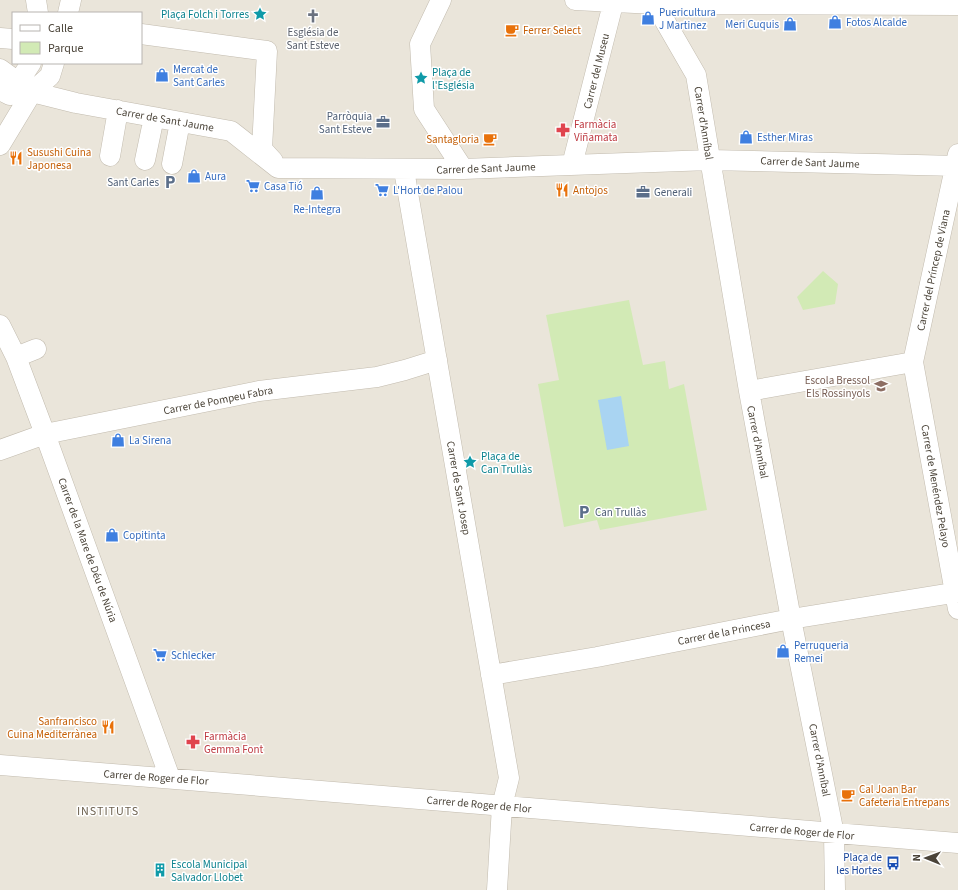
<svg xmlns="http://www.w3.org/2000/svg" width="958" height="890" font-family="'Source Sans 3',sans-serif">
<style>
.residential{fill:#eae5da;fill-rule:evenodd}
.green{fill:#d2eab5}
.water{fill:#a9d4f2}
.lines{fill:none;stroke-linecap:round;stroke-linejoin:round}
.minor-casing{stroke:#c2bbae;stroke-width:21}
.minor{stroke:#fff;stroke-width:20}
.labels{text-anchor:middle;stroke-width:3;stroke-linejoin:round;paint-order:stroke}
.shop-label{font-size:11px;fill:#366cbe;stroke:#fff;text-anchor:start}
.culture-label{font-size:11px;fill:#0d838f;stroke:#fff;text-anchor:start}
.food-label{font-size:11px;fill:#c56008;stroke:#fff;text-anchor:start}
.worship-label{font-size:11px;fill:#5b616d;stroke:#fff}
.street-label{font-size:11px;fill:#4b4439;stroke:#fff}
.service-label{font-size:11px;fill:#4e5e75;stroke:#fff;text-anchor:end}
.health-label{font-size:11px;fill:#be3a42;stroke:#fff;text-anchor:start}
.education-label{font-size:11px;fill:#785e54;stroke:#fff;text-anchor:end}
.transit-label{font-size:11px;fill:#164399;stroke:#fff;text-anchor:end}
.neighbourhood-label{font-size:12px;letter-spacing:1px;fill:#6e6250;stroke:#fff}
</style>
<rect width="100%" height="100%" fill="#f6f3ec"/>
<path class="residential" d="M 0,0 L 958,0 L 958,890 L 0,890 ZM 13,13 L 141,13 L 141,63 L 13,63 Z"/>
<path class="green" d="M 823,271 L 838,284 L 835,304 L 803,310 L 797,297 Z
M 629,300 L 643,365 L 665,361 L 669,389 L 684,384 L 707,510 L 600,530 L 597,520 L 564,527 L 538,384 L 559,380 L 546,315 Z"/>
<path class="water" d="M 621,396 L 629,446 L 607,450 L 598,400 Z"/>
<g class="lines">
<g class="minor-casing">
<path id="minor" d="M 36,0 L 38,13
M 441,0 L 420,44 L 424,109 L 463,169
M 575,0 L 655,4 L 958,5
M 655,4 L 696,75 L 749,391 L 791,619 L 834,834 L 835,890
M 68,13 L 71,0
M 141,34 L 267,51 L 262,149 L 273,161
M 0,38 L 13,39
M 0,69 L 32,92 L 76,103 L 231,131 L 278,168 L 463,169 L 710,160 L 958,166
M 0,90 L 10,95 L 31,63
M 0,145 L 32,92 L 50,76 L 54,63
M 958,154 L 913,362 L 958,609
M 110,156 L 118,110
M 145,160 L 154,117
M 172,164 L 180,122
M 572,165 L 614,0
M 404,170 L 509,778 L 502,806 L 497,890
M 0,325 L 16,357 L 45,434 L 170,778
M 16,357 L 36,349
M 749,391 L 913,362
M 0,450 L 45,434 L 259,391 L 377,377 L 405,370 L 437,360
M 491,675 L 597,657 L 791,619 L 958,592
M 0,765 L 200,781 L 958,843"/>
</g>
<use href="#minor" class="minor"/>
</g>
<defs>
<g id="sight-bare" transform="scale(1.08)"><path d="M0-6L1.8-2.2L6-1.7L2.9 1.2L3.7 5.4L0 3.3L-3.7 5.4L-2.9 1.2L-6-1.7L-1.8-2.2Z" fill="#0f9aa8" stroke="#fff" stroke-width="2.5" paint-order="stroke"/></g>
<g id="church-bare" transform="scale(1.08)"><path d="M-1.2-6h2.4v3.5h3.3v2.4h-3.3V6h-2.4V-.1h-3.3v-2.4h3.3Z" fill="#6b7280" stroke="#fff" stroke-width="2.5" paint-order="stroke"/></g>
<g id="shop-bare" transform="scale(1.08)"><path d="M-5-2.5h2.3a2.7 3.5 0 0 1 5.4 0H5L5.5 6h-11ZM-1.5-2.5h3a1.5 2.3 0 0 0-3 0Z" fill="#3f7fe0" stroke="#fff" stroke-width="2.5" paint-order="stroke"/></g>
<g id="cafe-bare" transform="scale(1.08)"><path d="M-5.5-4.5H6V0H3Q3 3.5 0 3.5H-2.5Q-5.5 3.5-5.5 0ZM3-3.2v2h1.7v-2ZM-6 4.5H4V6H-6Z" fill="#e8710a" stroke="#fff" stroke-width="2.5" paint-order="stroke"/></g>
<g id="office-bare" transform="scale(1.08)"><path d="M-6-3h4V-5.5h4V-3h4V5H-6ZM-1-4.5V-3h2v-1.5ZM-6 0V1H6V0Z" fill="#5c6f8a" stroke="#fff" stroke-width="2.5" paint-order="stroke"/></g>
<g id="pharmacy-bare" transform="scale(1.08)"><path d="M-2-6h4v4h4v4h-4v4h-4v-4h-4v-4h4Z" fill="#e0444e" stroke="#fff" stroke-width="2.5" paint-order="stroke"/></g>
<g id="restaurant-bare" transform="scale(1.08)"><path d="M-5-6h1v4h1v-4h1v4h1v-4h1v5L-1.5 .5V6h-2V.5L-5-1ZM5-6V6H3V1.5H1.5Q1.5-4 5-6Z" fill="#e8710a" stroke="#fff" stroke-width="2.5" paint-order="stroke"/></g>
<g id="parking-bare" transform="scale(1.08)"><path d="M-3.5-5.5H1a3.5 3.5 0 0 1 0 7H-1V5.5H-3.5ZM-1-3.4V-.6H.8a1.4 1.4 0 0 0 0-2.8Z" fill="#5c6f8a" stroke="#fff" stroke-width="2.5" paint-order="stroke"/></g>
<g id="supermarket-bare" transform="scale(1.08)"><path d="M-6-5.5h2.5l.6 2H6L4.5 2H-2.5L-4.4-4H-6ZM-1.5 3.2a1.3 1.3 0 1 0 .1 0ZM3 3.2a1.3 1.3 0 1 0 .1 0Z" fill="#3f7fe0" stroke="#fff" stroke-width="2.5" paint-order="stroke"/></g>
<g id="school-bare" transform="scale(1.08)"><path d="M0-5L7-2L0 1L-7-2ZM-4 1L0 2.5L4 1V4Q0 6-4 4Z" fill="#8d6e63" stroke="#fff" stroke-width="2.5" paint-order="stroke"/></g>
<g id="bus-bare" transform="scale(1.08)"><path d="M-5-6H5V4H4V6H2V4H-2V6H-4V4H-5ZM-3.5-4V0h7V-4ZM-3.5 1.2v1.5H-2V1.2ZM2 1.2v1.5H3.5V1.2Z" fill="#1a4fb4" stroke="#fff" stroke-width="2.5" paint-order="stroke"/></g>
<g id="building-bare" transform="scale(1.08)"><path d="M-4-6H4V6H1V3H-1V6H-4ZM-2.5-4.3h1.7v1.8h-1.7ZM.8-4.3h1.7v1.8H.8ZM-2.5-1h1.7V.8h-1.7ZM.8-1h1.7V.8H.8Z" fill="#0f9aa8" stroke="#fff" stroke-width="2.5" paint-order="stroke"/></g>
</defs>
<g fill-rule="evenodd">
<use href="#sight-bare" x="260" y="14"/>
<use href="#church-bare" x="313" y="16"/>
<use href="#shop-bare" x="648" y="18"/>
<use href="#shop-bare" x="835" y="22"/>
<use href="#shop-bare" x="790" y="24"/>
<use href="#cafe-bare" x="512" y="30"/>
<use href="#shop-bare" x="162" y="75"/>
<use href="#sight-bare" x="421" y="78"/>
<use href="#office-bare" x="383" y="122"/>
<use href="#pharmacy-bare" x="563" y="130"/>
<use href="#shop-bare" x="746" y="137"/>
<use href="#cafe-bare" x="490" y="139"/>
<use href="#restaurant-bare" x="16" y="158"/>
<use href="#shop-bare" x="194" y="176"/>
<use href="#parking-bare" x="170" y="182"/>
<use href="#supermarket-bare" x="253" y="186"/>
<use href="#supermarket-bare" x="382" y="190"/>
<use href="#restaurant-bare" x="562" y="190"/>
<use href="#office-bare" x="643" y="192"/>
<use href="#shop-bare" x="317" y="193"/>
<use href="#school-bare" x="881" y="386"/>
<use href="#shop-bare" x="118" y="440"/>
<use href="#sight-bare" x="470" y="462"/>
<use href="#parking-bare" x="584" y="512"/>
<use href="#shop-bare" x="112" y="535"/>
<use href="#shop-bare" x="783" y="651"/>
<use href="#supermarket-bare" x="160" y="655"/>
<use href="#restaurant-bare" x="108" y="727"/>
<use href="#pharmacy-bare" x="193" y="742"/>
<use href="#cafe-bare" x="848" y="795"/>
<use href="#bus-bare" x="893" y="863"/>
<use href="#building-bare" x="160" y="870"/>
</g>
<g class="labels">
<g class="shop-label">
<text x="659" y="16">Puericultura<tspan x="659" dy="13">J Martinez</tspan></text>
<text x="846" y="26">Fotos Alcalde</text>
<text x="779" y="28" text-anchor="end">Meri Cuquis</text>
<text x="173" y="73">Mercat de<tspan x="173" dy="13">Sant Carles</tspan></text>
<text x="757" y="141">Esther Miras</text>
<text x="205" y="180">Aura</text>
<text x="264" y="190">Casa Tió</text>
<text x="393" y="194">L'Hort de Palou</text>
<text x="317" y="213" text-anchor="middle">Re-Integra</text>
<text x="129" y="444">La Sirena</text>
<text x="123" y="539">Copitinta</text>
<text x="794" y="649">Perruqueria<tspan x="794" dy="13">Remei</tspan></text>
<text x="171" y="659">Schlecker</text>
</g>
<g class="culture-label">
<text x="249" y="18" text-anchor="end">Plaça Folch i Torres</text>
<text x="432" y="76">Plaça de<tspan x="432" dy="13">l'Església</tspan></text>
<text x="481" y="460">Plaça de<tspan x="481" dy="13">Can Trullàs</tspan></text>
<text x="171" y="868">Escola Municipal<tspan x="171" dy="13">Salvador Llobet</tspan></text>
</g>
<g class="food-label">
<text x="523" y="34">Ferrer Select</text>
<text x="479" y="143" text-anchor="end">Santagloria</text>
<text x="27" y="156">Susushi Cuina<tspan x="27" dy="13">Japonesa</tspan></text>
<text x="573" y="194">Antojos</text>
<text x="97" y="725" text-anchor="end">Sanfrancisco<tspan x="97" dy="13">Cuina Mediterrànea</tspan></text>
<text x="859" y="793">Cal Joan Bar<tspan x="859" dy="13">Cafeteria Entrepans</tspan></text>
</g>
<g class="worship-label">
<text x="313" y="36">Església de<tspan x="313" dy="13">Sant Esteve</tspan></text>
</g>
<g class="street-label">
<text transform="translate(596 71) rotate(-76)" y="4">Carrer del Museu</text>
<text transform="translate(165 119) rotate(10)" y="4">Carrer de Sant Jaume</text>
<text transform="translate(704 123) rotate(81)" y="4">Carrer d'Anníbal</text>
<text transform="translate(810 162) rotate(2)" y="4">Carrer de Sant Jaume</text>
<text transform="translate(486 168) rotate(-2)" y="4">Carrer de Sant Jaume</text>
<text transform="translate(933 270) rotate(-78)" y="4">Carrer del Príncep de Viana</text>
<text transform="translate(218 400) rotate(-11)" y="4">Carrer de Pompeu Fabra</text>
<text transform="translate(758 442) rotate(79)" y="4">Carrer d'Anníbal</text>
<text transform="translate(936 486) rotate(80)" y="4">Carrer de Menéndez Pelayo</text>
<text transform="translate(459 488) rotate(80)" y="4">Carrer de Sant Josep</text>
<text transform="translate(88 550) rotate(70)" y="4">Carrer de la Mare de Déu de Núria</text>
<text transform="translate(724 632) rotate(-11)" y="4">Carrer de la Princesa</text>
<text transform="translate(820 760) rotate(79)" y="4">Carrer d'Anníbal</text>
<text transform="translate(156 777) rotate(4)" y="4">Carrer de Roger de Flor</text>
<text transform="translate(479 804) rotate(5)" y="4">Carrer de Roger de Flor</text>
<text transform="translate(802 831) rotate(5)" y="4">Carrer de Roger de Flor</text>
</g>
<g class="service-label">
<text x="372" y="120">Parròquia<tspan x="372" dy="13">Sant Esteve</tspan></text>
<text x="159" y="186">Sant Carles</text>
<text x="654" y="196" text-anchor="start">Generali</text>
<text x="595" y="516" text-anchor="start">Can Trullàs</text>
</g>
<g class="health-label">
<text x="574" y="128">Farmàcia<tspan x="574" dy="13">Viñamata</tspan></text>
<text x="204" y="740">Farmàcia<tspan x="204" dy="13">Gemma Font</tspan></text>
</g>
<g class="education-label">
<text x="870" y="384">Escola Bressol<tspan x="870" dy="13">Els Rossinyols</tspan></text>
</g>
<g class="transit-label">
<text x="882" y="861">Plaça de<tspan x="882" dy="13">les Hortes</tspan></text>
</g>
<g class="neighbourhood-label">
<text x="108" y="815">INSTITUTS</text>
</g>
</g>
<rect x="12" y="12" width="130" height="52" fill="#ffffff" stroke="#b7b4b0"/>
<rect x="20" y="25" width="20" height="6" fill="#ffffff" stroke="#b7b4b0"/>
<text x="48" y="32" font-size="12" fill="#4b4439">Calle</text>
<rect x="20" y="42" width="20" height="12" fill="#d2eab5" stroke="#b7b4b0"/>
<text x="48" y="52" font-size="12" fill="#4b4439">Parque</text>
<g transform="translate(926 858) rotate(271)" stroke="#ffffff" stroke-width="3" paint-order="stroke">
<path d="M0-3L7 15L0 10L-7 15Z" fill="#4b4439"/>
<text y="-6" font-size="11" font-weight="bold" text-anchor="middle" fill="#4b4439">N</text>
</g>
</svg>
